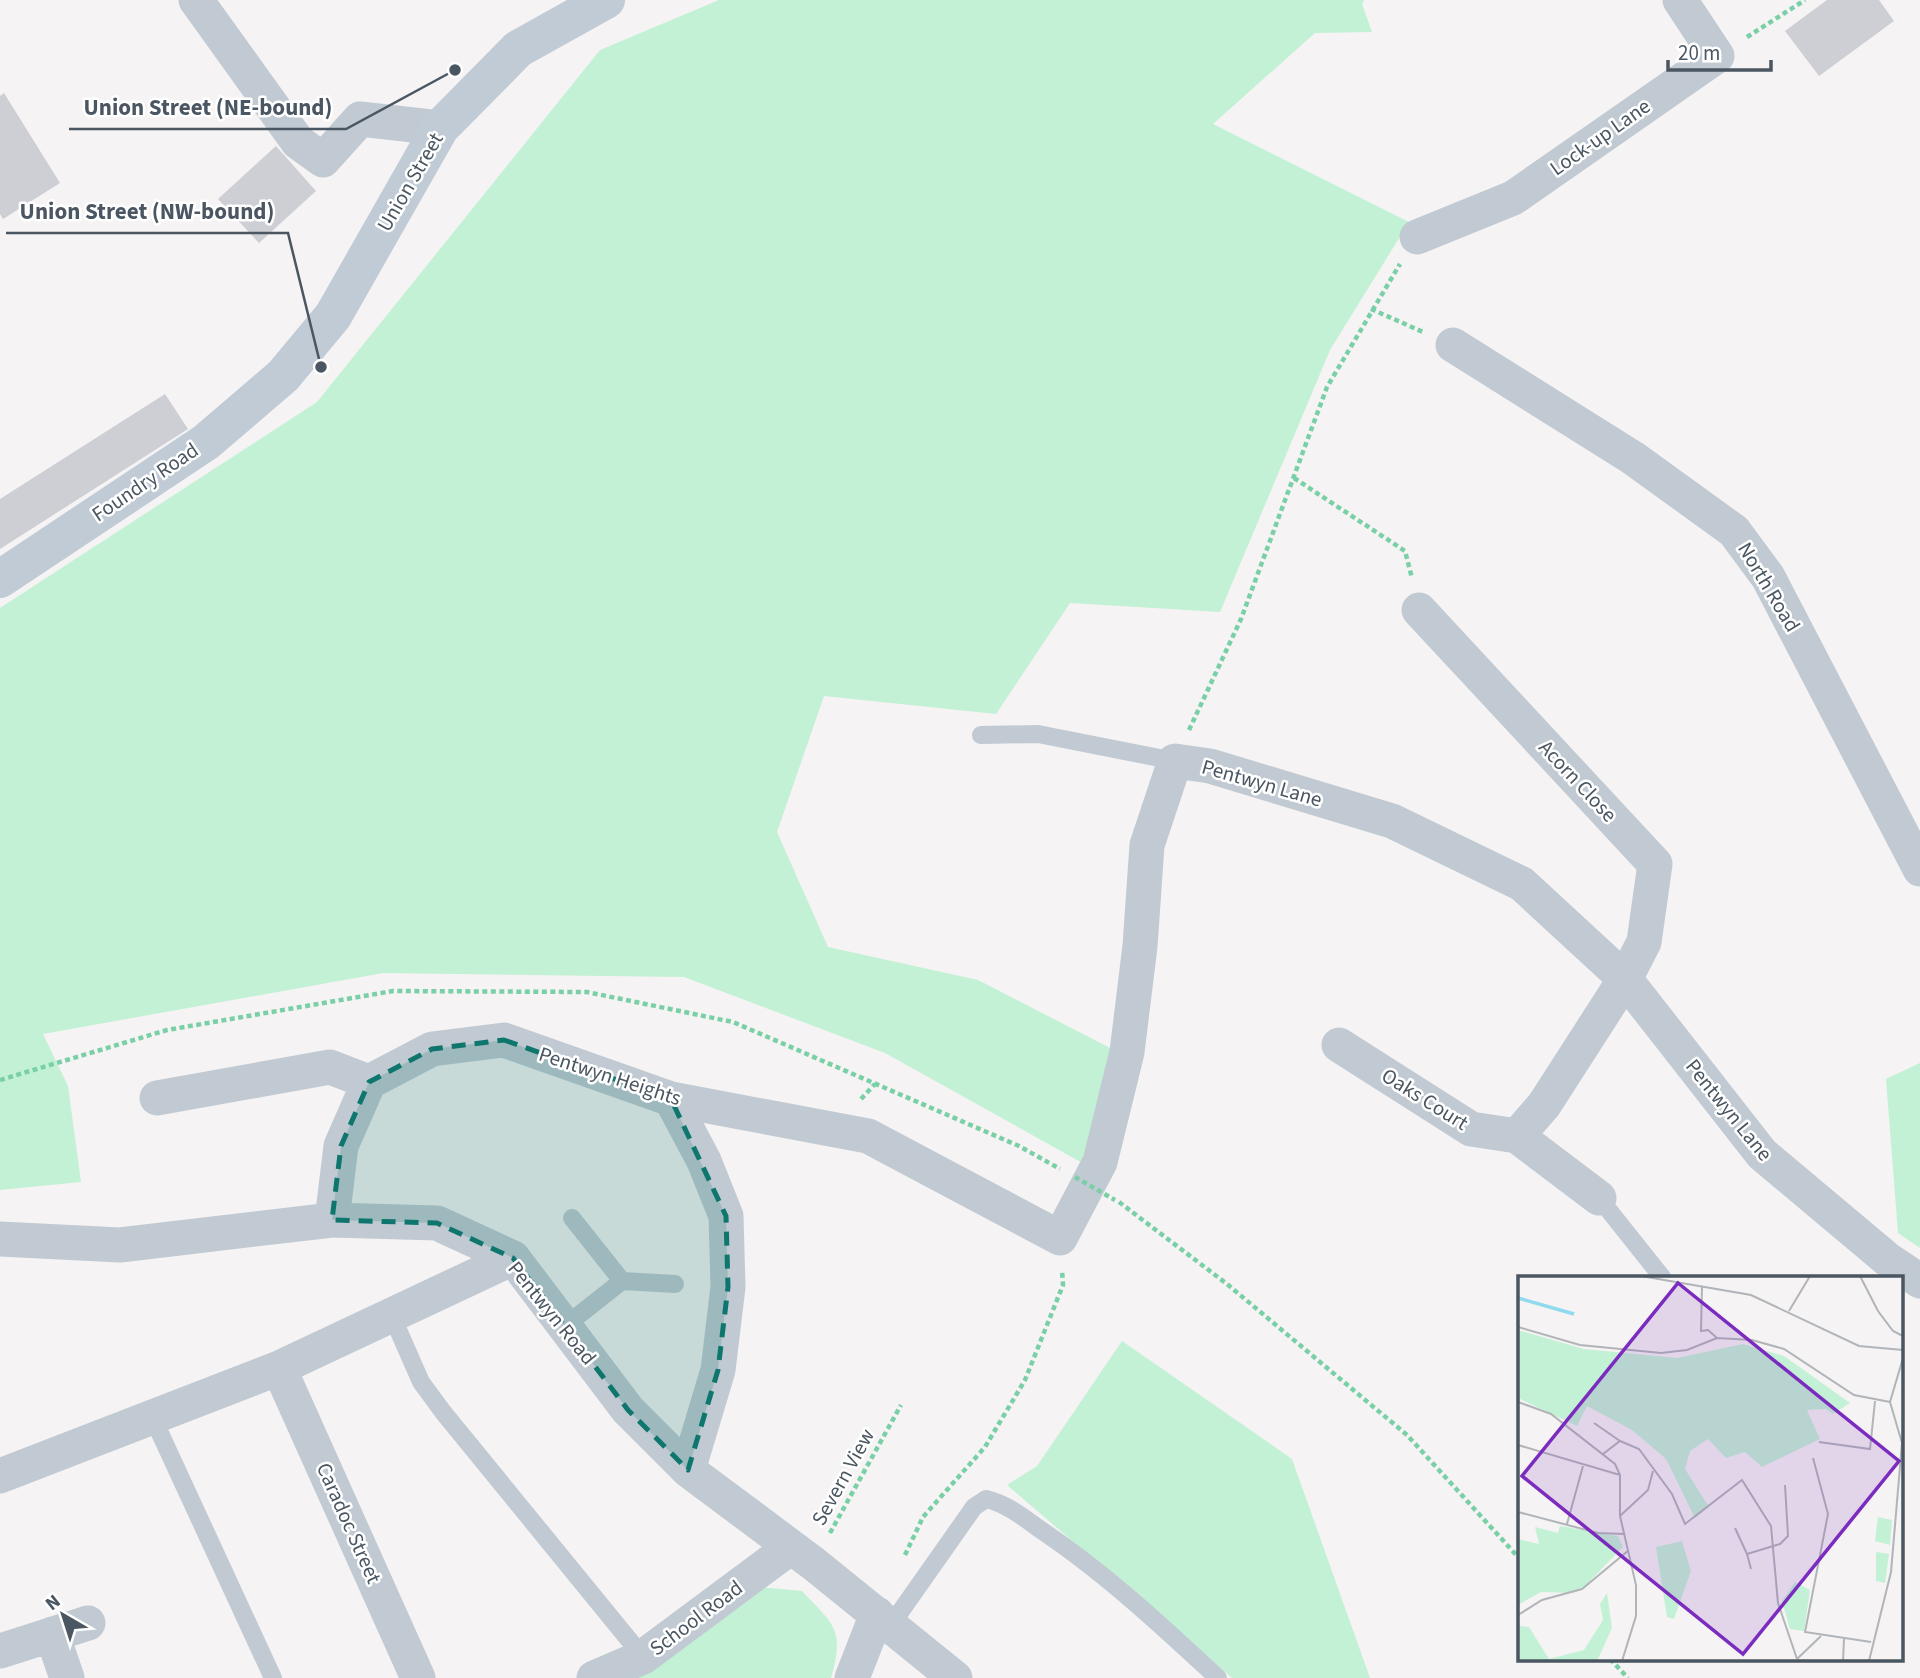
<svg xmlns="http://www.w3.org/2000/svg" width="1920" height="1678" font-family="'Source Sans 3',sans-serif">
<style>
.green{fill:#c3f1d5}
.building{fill:#cdcfd5}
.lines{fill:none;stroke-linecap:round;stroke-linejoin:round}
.path{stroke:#7ad0a6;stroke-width:4.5;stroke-dasharray:5 3.5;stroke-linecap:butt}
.service{stroke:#c1cad2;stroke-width:18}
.minor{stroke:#c1cad2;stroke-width:35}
.secondary{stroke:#c1cbd6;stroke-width:38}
.path-bridge{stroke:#7ad0a6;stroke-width:4.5;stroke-dasharray:5 3.5;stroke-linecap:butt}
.marked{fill:#0f766e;fill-opacity:0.2;stroke:#0f766e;stroke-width:5;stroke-dasharray:14 9;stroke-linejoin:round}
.labels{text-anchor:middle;stroke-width:5;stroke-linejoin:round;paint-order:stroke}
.street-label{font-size:21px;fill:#4a5661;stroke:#fff}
.inset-river{fill:none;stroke:#90daee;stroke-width:3.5}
.inset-road{fill:none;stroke:#b1b4b9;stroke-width:2}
.view{fill:#7b2cbf;fill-opacity:0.15;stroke:#7b2cbf;stroke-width:3.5}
.inset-edge{fill:none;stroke:#4a5661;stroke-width:3.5}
.leader{fill:none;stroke:#4a5661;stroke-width:2.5}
.callout-dot{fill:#4a5661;stroke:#fff;stroke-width:2.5}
.callout-label{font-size:23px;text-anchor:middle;font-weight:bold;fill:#4a5661;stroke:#fff;stroke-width:5;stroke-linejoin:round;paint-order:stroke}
</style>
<rect width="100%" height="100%" fill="#f5f3f3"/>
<path class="green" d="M 719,0 L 1364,0 L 1362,4 L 1372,32 L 1315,33 L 1213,124 L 1409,222 L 1330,350 L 1220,612 L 1070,603 L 996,714 L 824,696 L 777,832 L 828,947 L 978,980 L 1114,1050 L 1086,1165 L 885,1053 L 684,977 L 383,973 L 43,1034 L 68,1086 L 81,1182 L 0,1190 L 0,608 L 317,402 L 600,50 Z
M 1920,1063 L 1920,1248 L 1898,1233 L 1886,1079 Z
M 1122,1341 L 1292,1459 L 1370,1678 L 1232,1678 L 1007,1485 L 1037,1466 Z
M 760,1587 L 802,1591 C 834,1625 845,1629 831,1678 L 634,1678 Z"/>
<path class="building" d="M 1827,0 L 1879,0 L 1894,21 L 1819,76 L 1785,31 Z
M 4,93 L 60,183 L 3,219 L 0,214 L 0,96 Z
M 276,146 L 316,191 L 259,243 L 218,199 Z
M 165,394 L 188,429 L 0,549 L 0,499 Z"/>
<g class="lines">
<path class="path" d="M 1747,37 L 1805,0
M 1371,309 L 1423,332
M 1294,478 L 1405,551 L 1412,578
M 1189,730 L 1241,619 L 1327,387 L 1400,264
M 0,1080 L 167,1030 L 393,991 L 587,992 L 733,1022 L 1019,1146 L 1060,1169
M 861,1099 L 875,1084
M 1119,1202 L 1227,1284 L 1407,1435 L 1519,1558
M 830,1533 L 901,1405
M 905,1555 L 923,1517 L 985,1447 L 1025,1380 L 1063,1285 L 1062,1270
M 1610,1659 L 1628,1678"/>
<path class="service" d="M 981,735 L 1038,734 L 1175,761
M 1599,1198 L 1662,1277
M 572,1218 L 622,1281 L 675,1284
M 392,1316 L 421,1382 L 443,1412 L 643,1657
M 565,1326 L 622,1281
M 153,1418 L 273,1678
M 891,1625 L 974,1507 L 986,1499 C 1007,1504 1023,1517 1041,1530 C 1105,1573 1162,1626 1218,1678"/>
<path class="minor" d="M 196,0 L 298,142 L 323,160 L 360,119 L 440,128
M 1417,237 L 1513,198 L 1717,56 L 1680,0
M 1453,345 L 1633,458 L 1734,531 L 1768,577 L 1920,869
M 1419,610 L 1655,864 L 1644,942 L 1625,979 L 1544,1105 L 1517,1136 L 1599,1198
M 1339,1045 L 1471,1129 L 1517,1136
M 157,1098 L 330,1067 L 369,1082
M 671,1099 L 704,1161 L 726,1216 L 728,1287 L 718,1370 L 688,1470
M 332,1220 L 341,1146 L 369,1082 L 432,1049 L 504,1040 L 671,1099 L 868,1136 L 1060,1238 L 1100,1162 L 1127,1052 L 1140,946 L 1147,845 L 1175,761 L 1210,766 L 1392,821 L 1522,884 L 1625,979 L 1762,1154 L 1887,1259 L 1920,1281
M 0,1239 L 120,1245 L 332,1220 L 437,1223 L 513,1258 L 628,1410 L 688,1470 L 814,1564 L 955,1678
M 279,1368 L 418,1678
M 0,1476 L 279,1368 L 513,1258
M 52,1634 L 67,1678
M 0,1651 L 88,1623
M 594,1678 L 643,1657 L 791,1547
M 852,1678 L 877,1614"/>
<path class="secondary" d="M 0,579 L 206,442 L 283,376 L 333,316 L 440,128 L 518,49 L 606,0"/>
<path class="path-bridge" d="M 1075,1177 L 1115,1200"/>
</g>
<path class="marked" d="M 504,1040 L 671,1099 L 726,1216 L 728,1287 L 718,1370 L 688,1470 L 628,1410 L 513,1258 L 437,1223 L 332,1220 L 341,1146 L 369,1082 L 432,1049 Z"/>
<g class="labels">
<g class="street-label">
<text transform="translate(1600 137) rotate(-35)" y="7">Lock-up Lane</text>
<text transform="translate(410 182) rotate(-60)" y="7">Union Street</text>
<text transform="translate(145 482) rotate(-34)" y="7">Foundry Road</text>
<text transform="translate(1769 587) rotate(59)" y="7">North Road</text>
<text transform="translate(1578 781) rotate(47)" y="7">Acorn Close</text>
<text transform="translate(1262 783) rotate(16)" y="7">Pentwyn Lane</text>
<text transform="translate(610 1076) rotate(18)" y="7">Pentwyn Heights</text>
<text transform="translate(1425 1099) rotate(32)" y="7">Oaks Court</text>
<text transform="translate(1729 1110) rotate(51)" y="7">Pentwyn Lane</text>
<text transform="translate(552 1313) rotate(51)" y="7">Pentwyn Road</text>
<text transform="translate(843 1477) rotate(-61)" y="7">Severn View</text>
<text transform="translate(349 1523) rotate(66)" y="7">Caradoc Street</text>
<text transform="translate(696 1618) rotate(-37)" y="7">School Road</text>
</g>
</g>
<g transform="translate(1518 1276)">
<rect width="385" height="385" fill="#f5f3f3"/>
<path d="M 0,54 L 66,73 L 159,82 L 225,68 L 266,80 L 332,127 L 315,138 L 308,133 L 289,134 L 302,163 L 244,191 L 227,176 L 208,182 L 190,163 L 172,175 L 167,193 L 191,231 L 177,242 L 148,183 L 114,154 L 69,130 L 59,150 L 0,122 ZM 360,241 L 374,244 L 372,269 L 357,265 ZM 42,250 L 100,260 L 105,271 L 67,310 L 54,317 L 23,316 L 0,329 L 0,263 L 21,268 L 17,251 L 40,257 ZM 164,265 L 173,295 L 156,343 L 149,341 L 138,271 ZM 358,276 L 371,278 L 367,307 L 358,305 ZM 277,306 L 292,314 L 286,355 L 272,353 L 264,325 ZM 89,317 L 94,352 L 79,385 L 0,385 L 0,350 L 11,351 L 31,383 L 66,374 L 85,344 L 82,328 Z" fill="#c3f1d5"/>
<path class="inset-river" d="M 0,22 L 56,38"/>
<path class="inset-road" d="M 123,0 L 233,19 L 341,70 L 385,74M 342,0 L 360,35 L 375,55 L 385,60M 184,10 L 183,55 L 190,54 L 199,62M 271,35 L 292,0M 0,51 L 62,69 L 143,77 L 169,74 L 199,62 L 234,64 L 266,73 L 336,119 L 372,126M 0,126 L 33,138 L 97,188 L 102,199 L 102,240 L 118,309 L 118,340 L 104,385M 76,147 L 102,165M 301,166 L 352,173 L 357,125M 0,169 L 102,199M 85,178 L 102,165 L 121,173 L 154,218 L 167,248 L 224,204 L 253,250 L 260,327 L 279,383M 295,182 L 310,238 L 287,356 L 353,366M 0,236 L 80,257 L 107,258M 102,240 L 130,214 L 135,195M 49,248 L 65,190M 217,252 L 229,278M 233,293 L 229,278 L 262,268 L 270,260 L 267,209M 0,339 L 24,324 L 64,313 L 111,274M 279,383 L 303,360M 325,385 L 326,363M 351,385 L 373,296 L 384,167 L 372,126 L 385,82"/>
<path class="view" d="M 160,7 L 381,185 L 225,378 L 4,200 Z"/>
<rect width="385" height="385" class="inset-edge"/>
</g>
<path class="leader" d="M455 70L346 129H69M321 367L288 233H6"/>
<g class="callout-dot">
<circle cx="455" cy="70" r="7"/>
<circle cx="321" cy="367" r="7"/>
</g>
<g class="callout-label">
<text x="208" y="115">Union Street (NE-bound)</text>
<text x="147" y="219">Union Street (NW-bound)</text>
</g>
<g transform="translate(63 1615) rotate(321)" stroke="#ffffff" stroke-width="5" paint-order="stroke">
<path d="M0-5L12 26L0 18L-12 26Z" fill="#4a5661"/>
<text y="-10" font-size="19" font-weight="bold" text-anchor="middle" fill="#4a5661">N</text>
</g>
<path d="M1668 60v10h103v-10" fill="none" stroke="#4a5661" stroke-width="3.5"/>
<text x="1678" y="60" font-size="21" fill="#4a5661" stroke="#ffffff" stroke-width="5" paint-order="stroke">20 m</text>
</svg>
